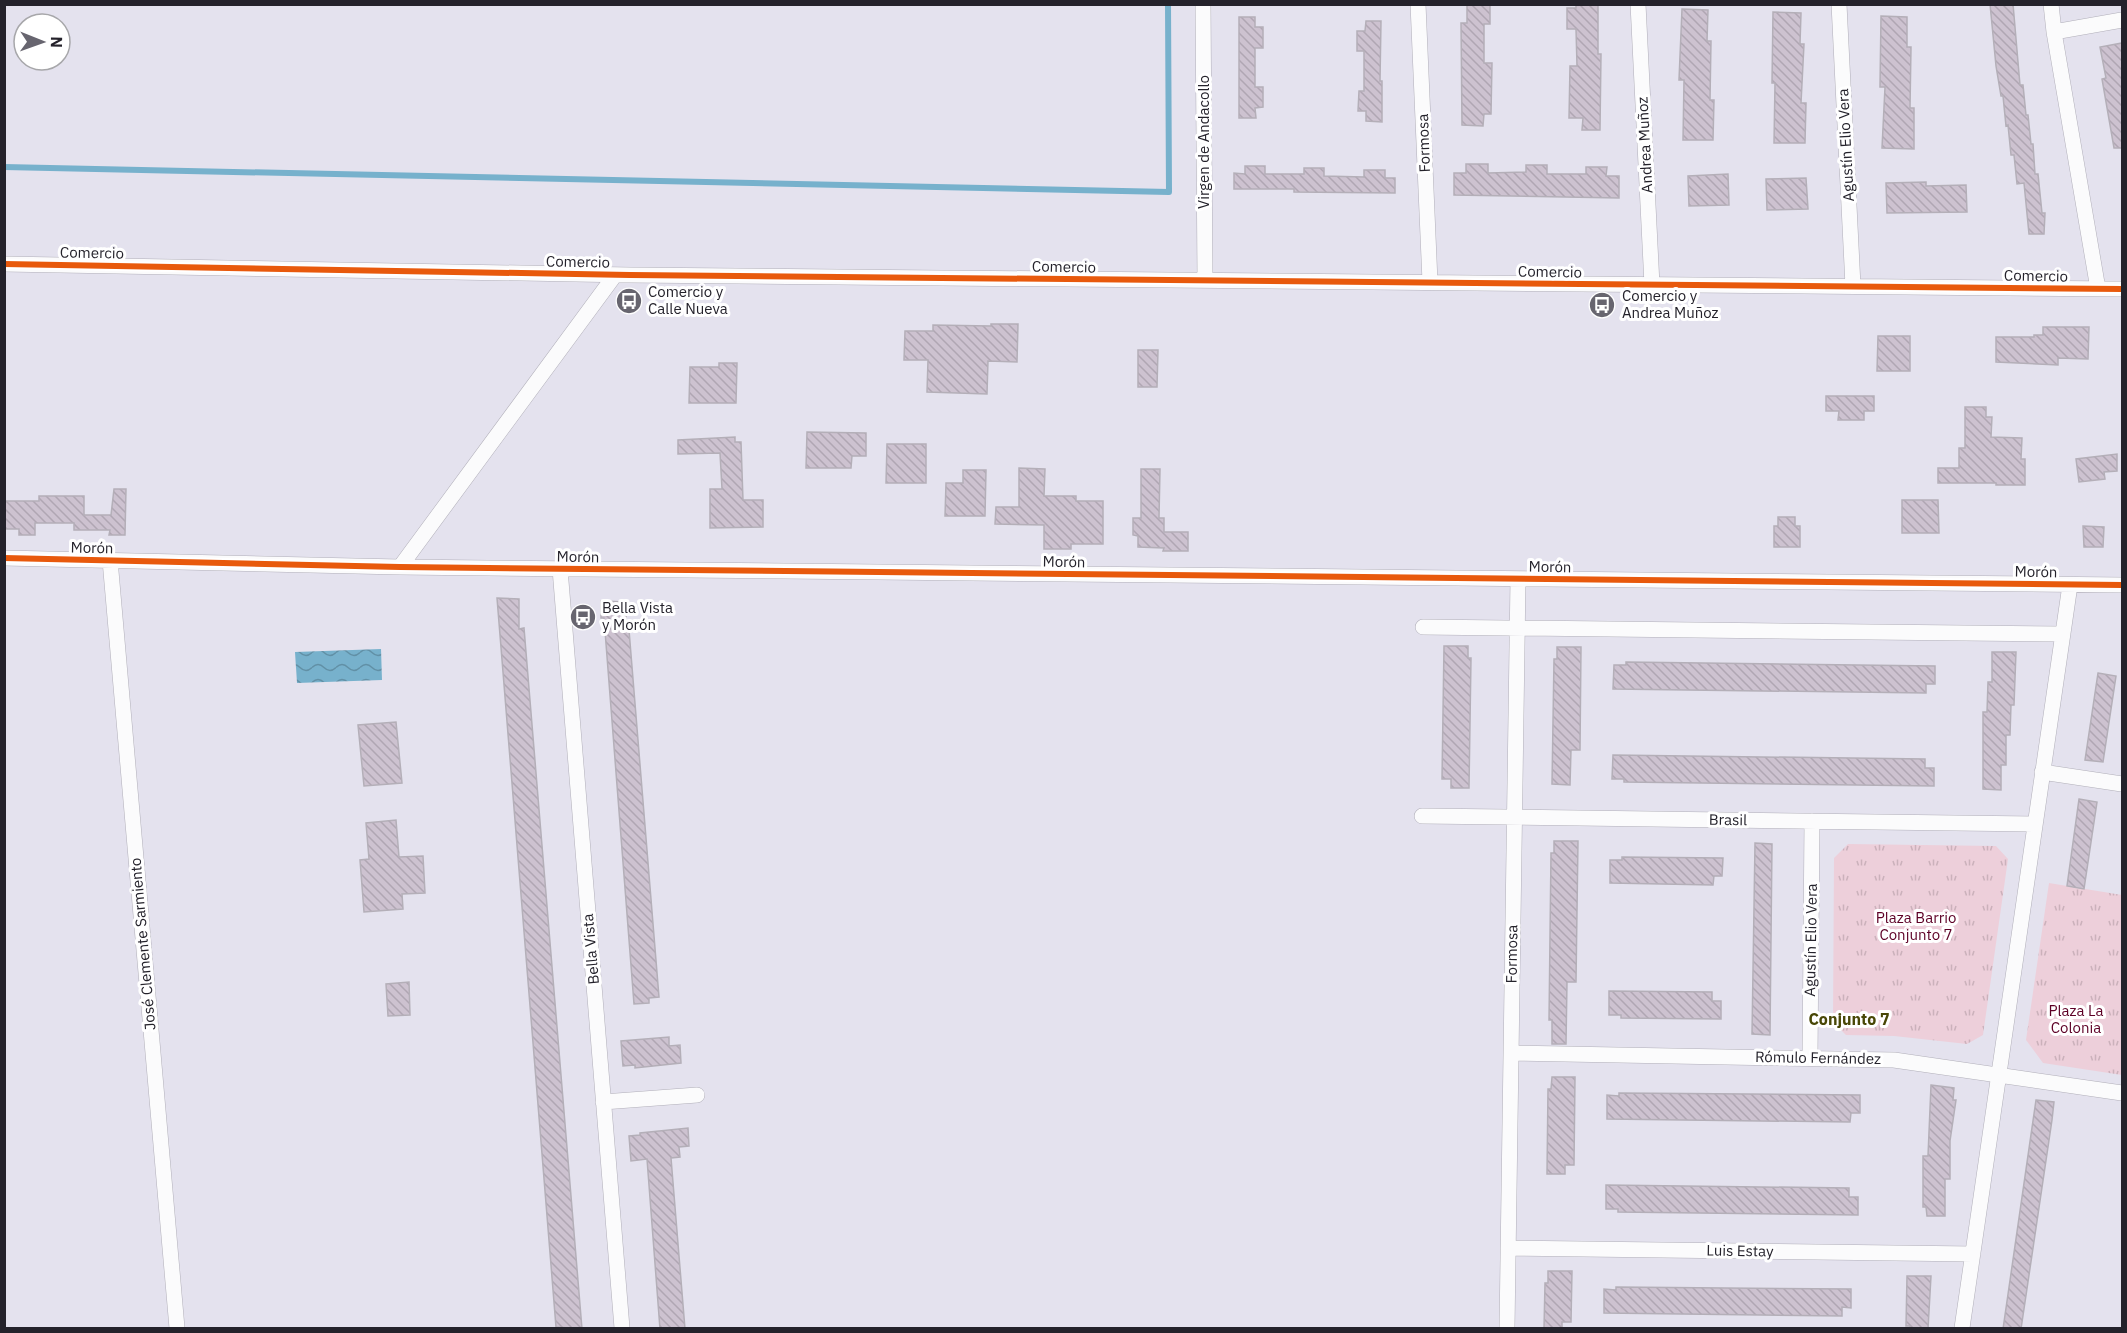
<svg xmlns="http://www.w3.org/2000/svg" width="2127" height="1333" font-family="'IBM Plex Sans',sans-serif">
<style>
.park{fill:url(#park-tufts)}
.water{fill:url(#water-waves)}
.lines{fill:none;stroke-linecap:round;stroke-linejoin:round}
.stream{stroke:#77b1cc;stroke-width:6}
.building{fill:url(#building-back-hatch);stroke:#b4afb8;stroke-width:1.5}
.minor-casing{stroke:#b1afb9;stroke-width:16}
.minor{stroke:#fbfbfc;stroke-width:15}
.cycleway-casing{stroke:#fff;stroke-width:10}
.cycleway{stroke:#e8590c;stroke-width:6}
.labels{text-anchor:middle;stroke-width:6;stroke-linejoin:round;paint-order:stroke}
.street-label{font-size:15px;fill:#24222b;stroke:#fff}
.poi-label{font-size:15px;fill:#24222b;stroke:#fff;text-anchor:start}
.park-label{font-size:15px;fill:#5d0026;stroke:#fff}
.neighbourhood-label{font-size:16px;font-weight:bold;fill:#484706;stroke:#fff}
</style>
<defs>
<pattern id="park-tufts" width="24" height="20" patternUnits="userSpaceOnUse" patternTransform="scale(1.5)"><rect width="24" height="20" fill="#edcfda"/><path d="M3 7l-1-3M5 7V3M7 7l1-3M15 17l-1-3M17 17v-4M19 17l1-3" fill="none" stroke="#cbb1bb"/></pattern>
<pattern id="water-waves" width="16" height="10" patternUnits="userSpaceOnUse" patternTransform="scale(1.5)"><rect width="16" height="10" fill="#77b1cc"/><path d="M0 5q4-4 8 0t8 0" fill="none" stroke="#6190a6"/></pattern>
<pattern id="building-back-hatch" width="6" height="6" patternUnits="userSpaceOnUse" patternTransform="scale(1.5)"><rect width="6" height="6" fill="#cdc2d0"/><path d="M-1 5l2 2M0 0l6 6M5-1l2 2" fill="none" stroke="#b0a6b3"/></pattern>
</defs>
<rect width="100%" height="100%" fill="#e4e2ee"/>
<path class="park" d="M 1848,844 L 1996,846 L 2008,859 L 1983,1035 L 1967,1044 L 1894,1036 L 1846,1035 L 1833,1022 L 1834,858 Z
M 2049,883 L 2122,895 L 2122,1075 L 2043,1063 L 2026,1040 Z"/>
<path class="water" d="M 381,649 L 382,680 L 297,683 L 295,652 Z"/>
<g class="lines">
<path class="stream" d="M 4,167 L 1169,192 L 1168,4"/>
</g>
<path class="building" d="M 1467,4 L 1490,4 L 1490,24 L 1484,24 L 1484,63 L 1492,63 L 1491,114 L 1484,114 L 1483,126 L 1462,125 L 1461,23 L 1467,23 Z
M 1576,4 L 1598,4 L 1598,54 L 1601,54 L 1600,130 L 1582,130 L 1583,118 L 1569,118 L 1570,66 L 1577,66 L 1576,29 L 1567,29 L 1567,8 L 1576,8 Z
M 1990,4 L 2013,4 L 2020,85 L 2023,85 L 2026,115 L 2028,115 L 2031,144 L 2033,144 L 2035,174 L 2038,174 L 2042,213 L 2045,213 L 2044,234 L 2029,234 L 2024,183 L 2017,184 L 2014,155 L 2011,155 L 2008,125 L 2006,126 L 2003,96 L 2001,96 L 1996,66 Z
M 1682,9 L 1708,10 L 1707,41 L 1711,41 L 1710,100 L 1714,100 L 1713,140 L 1683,140 L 1684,80 L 1679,80 Z
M 1773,12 L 1801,13 L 1800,44 L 1804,44 L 1801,103 L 1806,103 L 1805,143 L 1774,143 L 1775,83 L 1772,83 Z
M 1881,16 L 1907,17 L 1907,47 L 1911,47 L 1910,108 L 1914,108 L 1914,149 L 1882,148 L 1885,87 L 1880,87 Z
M 1239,17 L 1255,17 L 1255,27 L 1263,27 L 1263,48 L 1255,48 L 1255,87 L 1263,87 L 1263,107 L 1255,108 L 1256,118 L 1239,118 Z
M 1366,21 L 1381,21 L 1380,81 L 1382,81 L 1382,122 L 1366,121 L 1366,111 L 1358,111 L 1359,91 L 1364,91 L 1364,51 L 1357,51 L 1357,31 L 1365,31 Z
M 2122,43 L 2122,148 L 2114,148 L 2102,79 L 2106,78 L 2100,47 Z
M 1466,164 L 1488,164 L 1488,173 L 1526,172 L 1526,165 L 1547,165 L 1547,174 L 1586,174 L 1586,167 L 1607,167 L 1606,176 L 1619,176 L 1619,198 L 1454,195 L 1454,173 L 1466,173 Z
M 1245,166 L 1265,166 L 1265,174 L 1304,174 L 1304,168 L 1324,168 L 1324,176 L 1364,177 L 1364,170 L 1385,170 L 1385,178 L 1395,178 L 1395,193 L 1294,192 L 1294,189 L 1234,189 L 1234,173 L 1245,174 Z
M 1728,174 L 1729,205 L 1689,206 L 1688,176 Z
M 1806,178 L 1808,209 L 1767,210 L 1766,179 Z
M 1926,182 L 1926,186 L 1966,185 L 1967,212 L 1887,213 L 1886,183 Z
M 991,324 L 1018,324 L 1017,362 L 988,361 L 987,394 L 927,392 L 928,360 L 904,360 L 905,331 L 933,331 L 933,325 L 991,326 Z
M 2043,327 L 2089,327 L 2088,359 L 2058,358 L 2058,365 L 1996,362 L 1996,337 L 2034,337 L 2034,335 L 2043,335 Z
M 1878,336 L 1910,336 L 1910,371 L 1877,371 Z
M 1138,350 L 1158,350 L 1157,387 L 1138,387 Z
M 719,363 L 737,363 L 736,403 L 689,403 L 690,367 L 719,367 Z
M 1826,396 L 1874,396 L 1874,411 L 1864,411 L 1864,420 L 1838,420 L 1839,411 L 1826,411 Z
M 1965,407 L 1986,407 L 1986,417 L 1992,417 L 1991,437 L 2022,438 L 2021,459 L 2025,459 L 2025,485 L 1996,485 L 1996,483 L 1938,483 L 1938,468 L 1959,468 L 1959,448 L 1965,448 Z
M 807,432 L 866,433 L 866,456 L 852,456 L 851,468 L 806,468 Z
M 735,437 L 735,442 L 741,442 L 743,500 L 763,500 L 763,527 L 710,528 L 710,489 L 722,489 L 720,453 L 678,454 L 678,440 Z
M 887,444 L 926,444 L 926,483 L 886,483 Z
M 2117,454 L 2117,471 L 2104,472 L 2105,479 L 2079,482 L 2076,459 Z
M 1019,468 L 1045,469 L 1044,496 L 1076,496 L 1076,501 L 1103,501 L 1103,544 L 1071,544 L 1071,549 L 1044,549 L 1044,525 L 995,524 L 996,507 L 1019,507 Z
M 1141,469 L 1160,469 L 1159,518 L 1164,518 L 1164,532 L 1188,532 L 1188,551 L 1163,551 L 1164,548 L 1138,547 L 1138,536 L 1133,535 L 1133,518 L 1141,518 Z
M 963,470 L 986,470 L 985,516 L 945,516 L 946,483 L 963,483 Z
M 114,489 L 126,489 L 125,535 L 109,535 L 110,530 L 74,530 L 74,523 L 35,523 L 35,535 L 19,535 L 19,529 L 4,529 L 4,501 L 39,501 L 39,496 L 84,496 L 84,515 L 111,515 Z
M 1902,500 L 1938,500 L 1939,533 L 1902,533 Z
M 1778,517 L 1795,517 L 1795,526 L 1800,526 L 1800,547 L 1774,547 L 1774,526 L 1778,526 Z
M 2083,526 L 2104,527 L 2103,547 L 2084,547 Z
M 497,598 L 519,599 L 519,629 L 524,628 L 582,1329 L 556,1327 Z
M 601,601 L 626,602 L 626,631 L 629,630 L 659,997 L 649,998 L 649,1003 L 634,1004 L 604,618 L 601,618 Z
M 1444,646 L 1468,646 L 1468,658 L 1471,658 L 1469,788 L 1451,788 L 1451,779 L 1442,779 Z
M 1557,647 L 1581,647 L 1580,750 L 1571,750 L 1570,785 L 1552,784 L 1554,659 L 1557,659 Z
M 1992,652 L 2016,652 L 2014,705 L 2011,705 L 2010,735 L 2006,735 L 2006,765 L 2001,765 L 2001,790 L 1983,789 L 1983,712 L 1987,712 L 1988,682 L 1992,682 Z
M 1626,662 L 1935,666 L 1935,684 L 1926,684 L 1926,693 L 1613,689 L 1614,665 L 1626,665 Z
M 2098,673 L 2116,676 L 2103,762 L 2085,760 Z
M 396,722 L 402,783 L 364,786 L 358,725 Z
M 1613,755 L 1925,759 L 1925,768 L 1934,768 L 1934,786 L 1624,782 L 1624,779 L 1612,779 Z
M 2079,799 L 2097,802 L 2084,889 L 2067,886 Z
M 396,820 L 399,857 L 423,856 L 425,893 L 402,894 L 403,909 L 364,912 L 360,860 L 369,859 L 366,823 Z
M 1554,841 L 1578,841 L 1576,982 L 1567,982 L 1566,1044 L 1552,1044 L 1552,1020 L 1549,1020 L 1551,853 L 1554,853 Z
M 1755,843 L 1772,844 L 1770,1035 L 1752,1034 Z
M 1622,857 L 1723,858 L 1722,876 L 1714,876 L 1713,885 L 1610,883 L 1610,860 L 1622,860 Z
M 409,982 L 410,1015 L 388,1016 L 386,984 Z
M 1609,991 L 1712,992 L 1712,1001 L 1721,1001 L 1721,1019 L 1621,1018 L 1621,1015 L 1609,1015 Z
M 669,1037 L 669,1046 L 680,1045 L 681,1063 L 635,1068 L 635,1065 L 623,1066 L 621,1041 Z
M 1552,1077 L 1575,1077 L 1574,1165 L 1565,1165 L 1565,1174 L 1547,1174 L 1548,1089 L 1551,1089 Z
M 1931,1085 L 1954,1088 L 1953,1100 L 1956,1100 L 1950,1141 L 1950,1179 L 1945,1179 L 1945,1216 L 1927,1216 L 1926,1207 L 1923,1207 L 1923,1156 L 1928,1156 Z
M 1619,1093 L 1860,1095 L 1860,1113 L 1851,1113 L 1850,1122 L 1607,1119 L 1607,1095 L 1619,1096 Z
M 2036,1100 L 2054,1102 L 2052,1120 L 2021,1329 L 2003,1329 Z
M 688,1128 L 689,1146 L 679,1147 L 680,1157 L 671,1158 L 685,1329 L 660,1329 L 647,1159 L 631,1161 L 629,1136 L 640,1135 L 640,1133 Z
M 1606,1185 L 1849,1188 L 1849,1197 L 1858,1197 L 1858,1215 L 1618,1212 L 1618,1209 L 1606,1209 Z
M 1548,1271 L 1572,1271 L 1571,1322 L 1562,1322 L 1562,1329 L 1544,1329 L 1545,1283 L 1548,1283 Z
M 1907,1276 L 1931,1276 L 1928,1329 L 1910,1329 L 1910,1326 L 1906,1326 Z
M 1616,1287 L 1851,1289 L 1851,1308 L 1842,1307 L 1842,1316 L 1604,1313 L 1604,1289 L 1616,1290 Z"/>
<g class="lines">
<g class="minor-casing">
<path id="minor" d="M 1203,4 L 1205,280
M 1418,4 L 1430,282
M 1638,4 L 1652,285
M 1839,4 L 1853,286
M 2051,4 L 2054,32 L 2098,289
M 2054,32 L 2122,20
M 4,264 L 630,275 L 2122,289
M 4,558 L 400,567 L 2122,585
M 110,560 L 177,1328
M 400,567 L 615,275
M 560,569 L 622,1328
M 1423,627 L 2061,634
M 2042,772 L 2122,784
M 1422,816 L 2034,824
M 1511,1053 L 1894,1060 L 2122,1093
M 1810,1058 L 1812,821
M 603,1102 L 697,1095
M 1508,1248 L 1973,1254
M 1507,1328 L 1518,579
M 1962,1328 L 2070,585"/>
</g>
<use href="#minor" class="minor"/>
<g class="cycleway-casing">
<path id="cycleway" d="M 4,264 L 630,275 L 2122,289
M 4,558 L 400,567 L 2122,585"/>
</g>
<use href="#cycleway" class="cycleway"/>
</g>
<defs>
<g id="bus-disc" transform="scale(1.35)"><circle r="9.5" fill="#67656f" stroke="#fff"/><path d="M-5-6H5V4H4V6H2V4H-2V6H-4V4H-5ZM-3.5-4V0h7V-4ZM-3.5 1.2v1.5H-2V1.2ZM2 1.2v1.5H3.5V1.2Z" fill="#fff"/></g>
</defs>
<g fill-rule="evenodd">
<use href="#bus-disc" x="629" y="301"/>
<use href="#bus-disc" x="1602" y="305"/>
<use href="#bus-disc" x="583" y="617"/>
</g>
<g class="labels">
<g class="street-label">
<text transform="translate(1204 142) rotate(-90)" y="5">Virgen de Andacollo</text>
<text transform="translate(1424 143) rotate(-92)" y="5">Formosa</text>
<text transform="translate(1645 145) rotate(-93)" y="5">Andrea Muñoz</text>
<text transform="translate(1846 145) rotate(-93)" y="5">Agustín Elio Vera</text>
<text transform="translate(92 253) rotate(1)" y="5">Comercio</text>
<text transform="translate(578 262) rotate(1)" y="5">Comercio</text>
<text transform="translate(1064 267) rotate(1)" y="5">Comercio</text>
<text transform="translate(1550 272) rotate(1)" y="5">Comercio</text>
<text transform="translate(2036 276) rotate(1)" y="5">Comercio</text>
<text transform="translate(92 548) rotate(1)" y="5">Morón</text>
<text transform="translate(578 557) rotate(1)" y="5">Morón</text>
<text transform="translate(1064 562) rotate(1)" y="5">Morón</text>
<text transform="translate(1550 567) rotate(1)" y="5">Morón</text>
<text transform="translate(2036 572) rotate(1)" y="5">Morón</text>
<text transform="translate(1728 820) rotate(1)" y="5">Brasil</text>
<text transform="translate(1811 940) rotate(-89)" y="5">Agustín Elio Vera</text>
<text transform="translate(143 944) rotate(-95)" y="5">José Clemente Sarmiento</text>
<text transform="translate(591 949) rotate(-95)" y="5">Bella Vista</text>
<text transform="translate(1512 954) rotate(-89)" y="5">Formosa</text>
<text transform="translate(1818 1058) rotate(1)" y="5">Rómulo Fernández</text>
<text transform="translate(1740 1251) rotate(1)" y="5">Luis Estay</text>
</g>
<g class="poi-label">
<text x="648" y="297">Comercio y<tspan x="648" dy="17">Calle Nueva</tspan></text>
<text x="1622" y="301">Comercio y<tspan x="1622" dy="17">Andrea Muñoz</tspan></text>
<text x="602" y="613">Bella Vista<tspan x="602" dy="17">y Morón</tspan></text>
</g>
<g class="park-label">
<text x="1916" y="923">Plaza Barrio<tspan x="1916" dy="17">Conjunto 7</tspan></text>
<text x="2076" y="1016">Plaza La<tspan x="2076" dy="17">Colonia</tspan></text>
</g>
<g class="neighbourhood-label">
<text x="1849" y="1025">Conjunto 7</text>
</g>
</g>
<rect width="2127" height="1333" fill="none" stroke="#24222b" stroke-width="12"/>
<g transform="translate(42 42) rotate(91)"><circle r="28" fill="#ffffff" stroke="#a7a7aa" stroke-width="1.5"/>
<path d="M0-4.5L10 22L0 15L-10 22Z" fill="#67656f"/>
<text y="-9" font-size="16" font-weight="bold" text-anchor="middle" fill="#24222b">N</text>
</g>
</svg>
